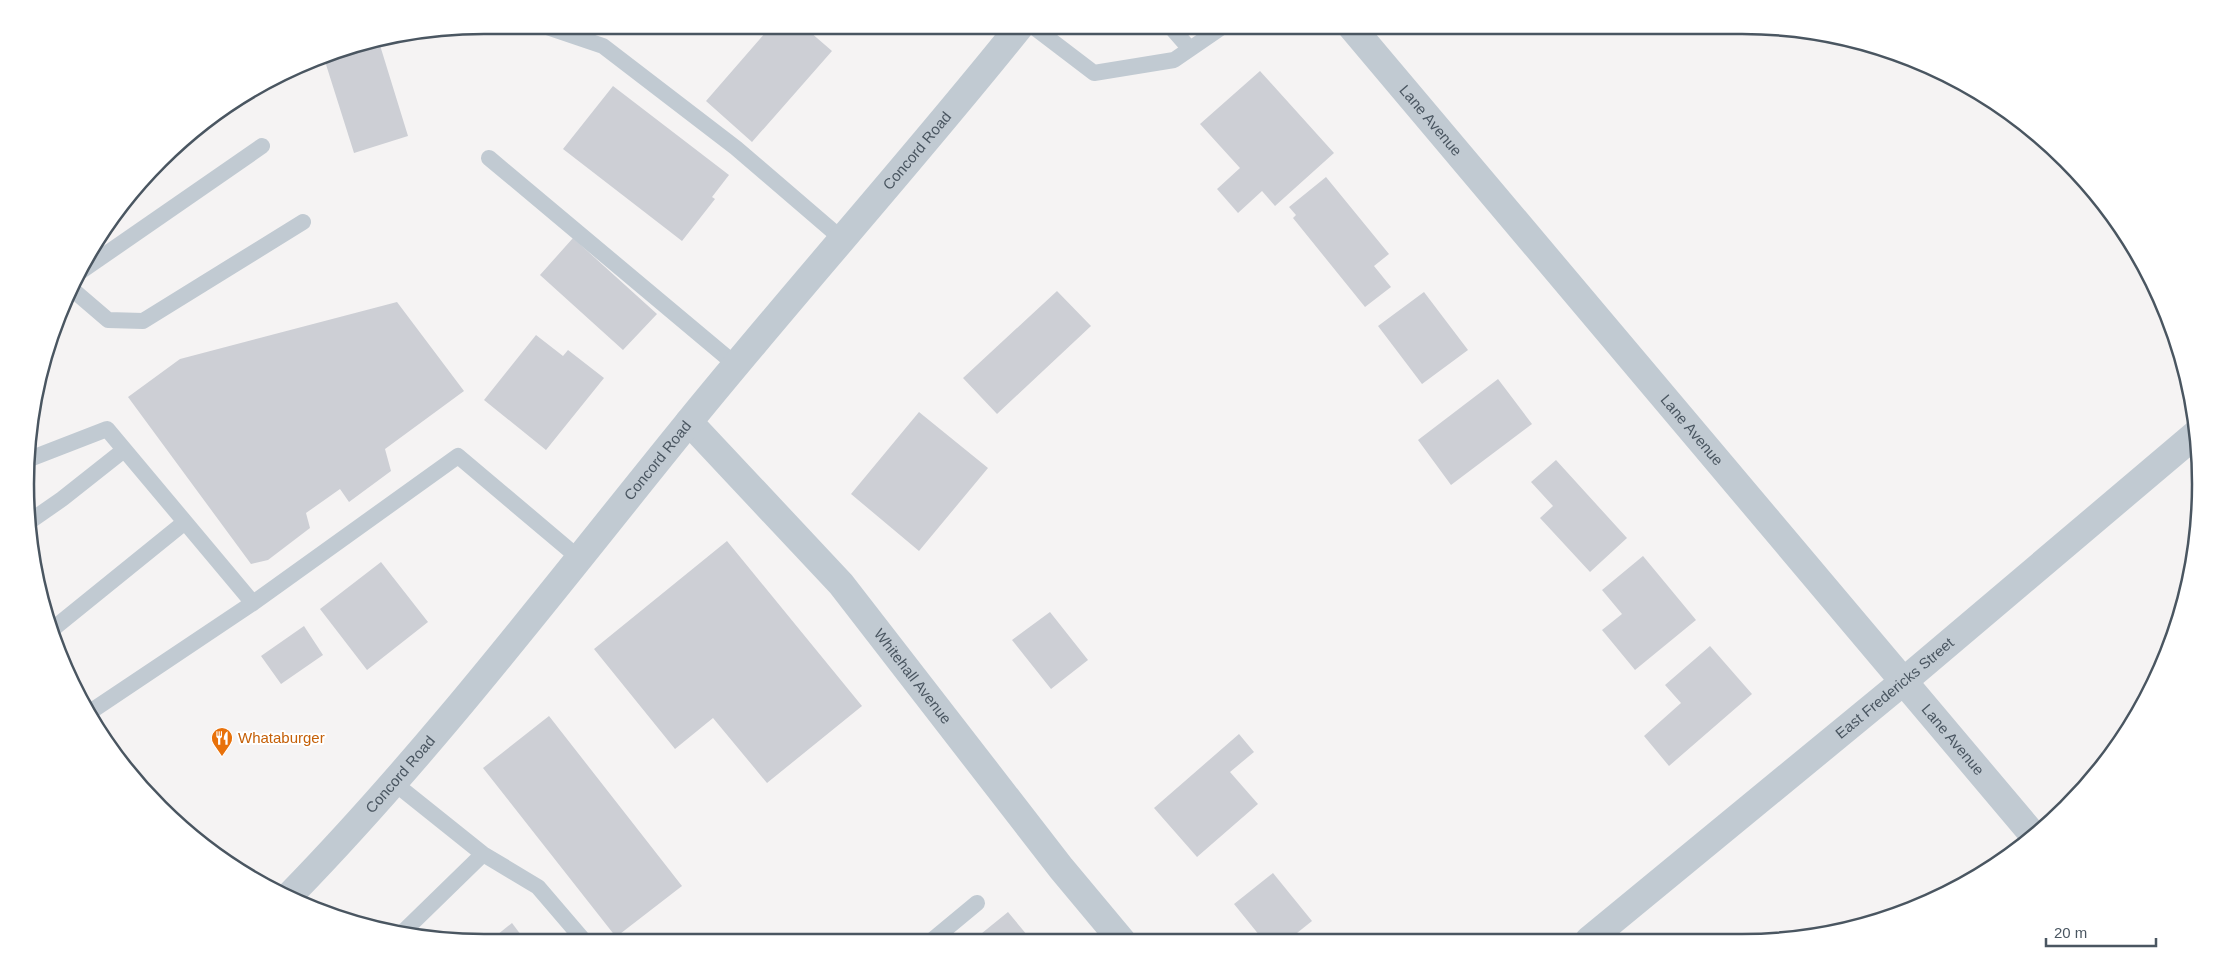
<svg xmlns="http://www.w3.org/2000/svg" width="2226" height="968" font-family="Arial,sans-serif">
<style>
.building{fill:#cdcfd5}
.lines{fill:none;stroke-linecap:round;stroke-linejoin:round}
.service{stroke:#c1cad2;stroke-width:16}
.minor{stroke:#c1cad2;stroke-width:28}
.tertiary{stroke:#c1cad2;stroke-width:28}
.labels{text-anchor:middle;stroke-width:4;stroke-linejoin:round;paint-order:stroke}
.street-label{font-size:15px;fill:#4a5661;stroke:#fff}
.food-label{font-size:15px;fill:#c56008;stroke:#fff;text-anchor:start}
.rim{fill:none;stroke:#4a5661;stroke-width:2.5}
</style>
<rect width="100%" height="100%" fill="#f5f3f3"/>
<path class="building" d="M 772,25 L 802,25 L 832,51 L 752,142 L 706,101 Z
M 379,42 L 408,136 L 354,153 L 323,55 L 336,49 Z
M 1260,71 L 1334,153 L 1275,206 L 1262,191 L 1238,213 L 1217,189 L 1240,168 L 1200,124 Z
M 613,86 L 729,175 L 712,197 L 715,199 L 682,241 L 563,149 Z
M 1326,177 L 1389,254 L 1374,266 L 1391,287 L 1365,307 L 1293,218 L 1296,215 L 1289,207 Z
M 573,238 L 657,314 L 623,350 L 540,275 Z
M 1057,291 L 1091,326 L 997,414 L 963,378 Z
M 1424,292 L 1468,350 L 1422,384 L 1378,326 Z
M 397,302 L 464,391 L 385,449 L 391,471 L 349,502 L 340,489 L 306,513 L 310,528 L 268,560 L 251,564 L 128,397 L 180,359 Z
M 536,335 L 563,356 L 568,350 L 604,378 L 546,450 L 484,400 Z
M 1498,379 L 1532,424 L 1451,485 L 1418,440 Z
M 919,412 L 988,468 L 919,551 L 851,494 Z
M 1556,460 L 1627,538 L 1590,572 L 1540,518 L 1553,506 L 1531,482 Z
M 727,541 L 862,706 L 767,783 L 713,718 L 675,749 L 594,649 Z
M 1643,556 L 1696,620 L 1635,670 L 1602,630 L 1622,614 L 1602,590 Z
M 381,562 L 428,622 L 367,670 L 320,609 Z
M 1050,612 L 1088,660 L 1051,689 L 1012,640 Z
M 304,626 L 323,655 L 281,684 L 261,656 Z
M 1710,646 L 1752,694 L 1669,766 L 1644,736 L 1681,703 L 1665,685 Z
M 549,716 L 682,886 L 616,937 L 483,768 Z
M 1239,734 L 1254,752 L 1230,772 L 1258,804 L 1197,857 L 1154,808 Z
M 1273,873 L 1312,921 L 1287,941 L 1264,941 L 1234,904 Z
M 1008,912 L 1032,941 L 971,942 Z
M 512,923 L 527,943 L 487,943 Z"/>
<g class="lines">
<path class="service" d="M 541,25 L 603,46 L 736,148 L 842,239
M 1031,25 L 1094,73 L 1174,60 L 1225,25
M 1169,25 L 1190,49
M 489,158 L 736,365
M 80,272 L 262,146
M 73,290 L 108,320 L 143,321 L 303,222
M 27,460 L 107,429 L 253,603 L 87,714
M 29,522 L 62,499 L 124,450
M 253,603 L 458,456 L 580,559
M 54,628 L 185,522
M 393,782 L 483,854 L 538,887 L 586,943
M 405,930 L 483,854
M 930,942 L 977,903"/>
<path class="minor" id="s1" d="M 1589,940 L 1904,681 L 2197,433"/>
<g class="tertiary">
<path id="s2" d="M 1350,25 L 2034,836"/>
<path id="s3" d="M 689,422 L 841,584 L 1061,868 L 1122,941"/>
<path id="s4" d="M 291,894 C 434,747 558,583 688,423 C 797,289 913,160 1021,25"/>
</g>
</g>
<defs>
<g id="restaurant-pin" transform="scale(1.125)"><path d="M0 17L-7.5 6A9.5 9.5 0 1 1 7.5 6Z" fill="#e8710a" stroke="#fff"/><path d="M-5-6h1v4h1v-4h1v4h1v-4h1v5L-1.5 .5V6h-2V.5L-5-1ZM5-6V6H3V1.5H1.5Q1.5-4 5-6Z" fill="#fff"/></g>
</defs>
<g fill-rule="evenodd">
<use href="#restaurant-pin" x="222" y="738"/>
</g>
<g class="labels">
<g class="street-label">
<text dy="5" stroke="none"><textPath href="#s2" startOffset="125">Lane Avenue</textPath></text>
<text dy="5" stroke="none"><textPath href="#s4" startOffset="972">Concord Road</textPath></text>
<text dy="5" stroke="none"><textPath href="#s2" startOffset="530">Lane Avenue</textPath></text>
<text dy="5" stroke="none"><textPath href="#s4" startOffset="568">Concord Road</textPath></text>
<text dy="5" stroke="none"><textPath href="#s3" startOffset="339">Whitehall Avenue</textPath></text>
<text dy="5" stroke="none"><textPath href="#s1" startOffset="396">East Fredericks Street</textPath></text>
<text dy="5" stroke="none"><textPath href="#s2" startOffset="935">Lane Avenue</textPath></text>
<text dy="5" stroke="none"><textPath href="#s4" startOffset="162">Concord Road</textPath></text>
</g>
<g class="food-label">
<text x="238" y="743">Whataburger</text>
</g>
</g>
<path d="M0 0H2226V968H0ZM484 34H1742A450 450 0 0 1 2192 484V484A450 450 0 0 1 1742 934H484A450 450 0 0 1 34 484V484A450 450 0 0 1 484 34Z" fill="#fff" fill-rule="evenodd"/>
<path class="rim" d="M484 34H1742A450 450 0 0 1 2192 484V484A450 450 0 0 1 1742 934H484A450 450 0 0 1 34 484V484A450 450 0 0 1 484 34Z"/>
<path d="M2046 938v8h110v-8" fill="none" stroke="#4a5661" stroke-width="2.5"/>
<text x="2054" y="938" font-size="15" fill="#4a5661" stroke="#ffffff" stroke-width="4" paint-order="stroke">20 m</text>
</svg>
